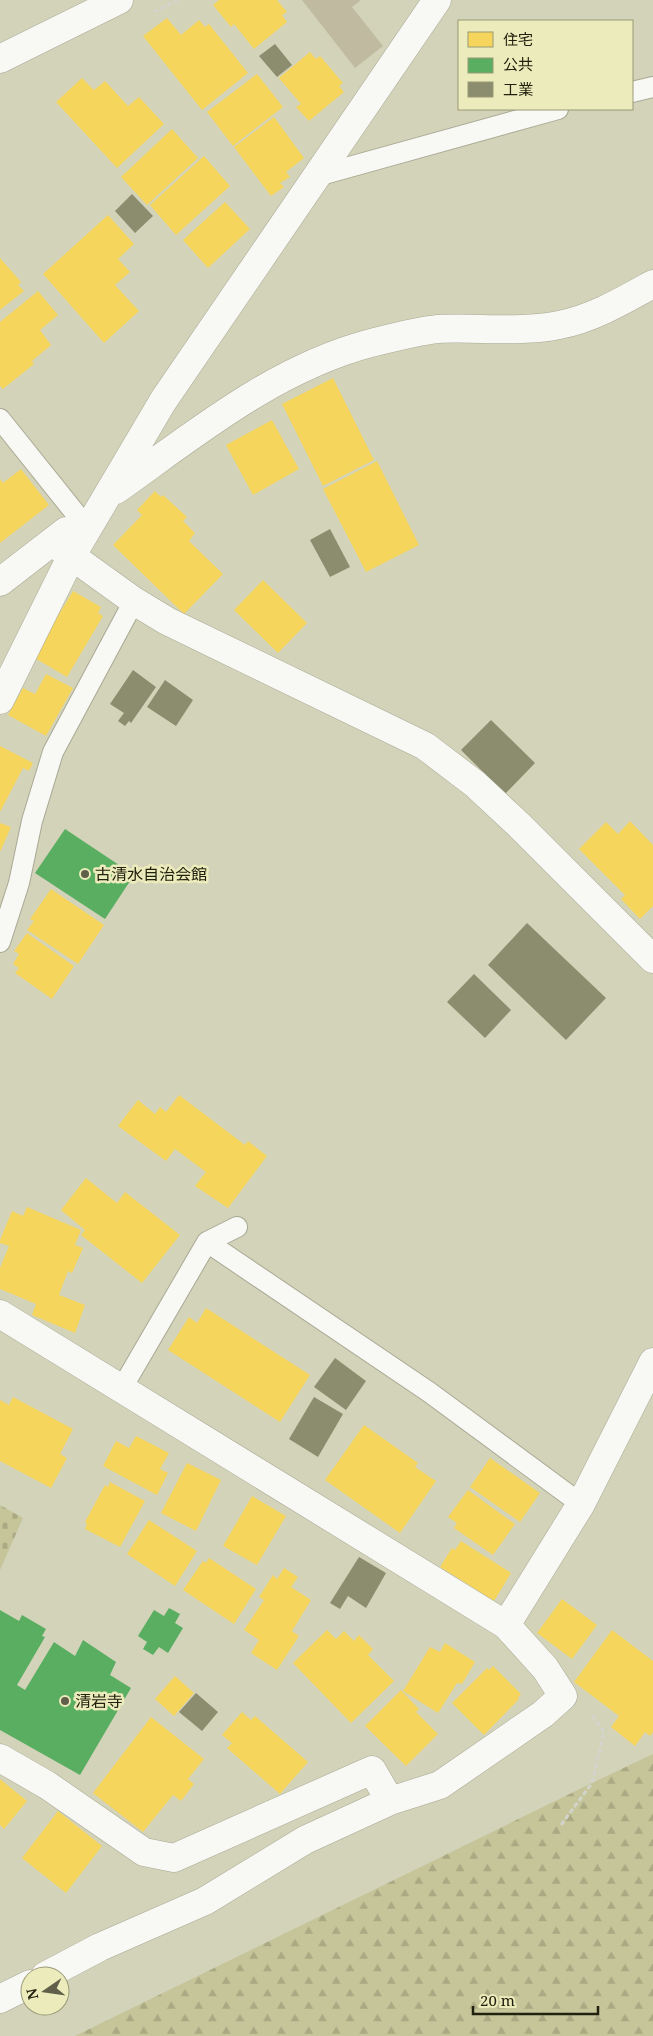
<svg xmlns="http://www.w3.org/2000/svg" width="653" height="2036" font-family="'Noto Serif','Noto Sans JP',serif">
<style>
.forest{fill:url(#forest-firs)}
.cemetery{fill:url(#cemetery-stones)}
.homes{fill:#f6d55c}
.public{fill:#5aae61}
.industry{fill:#8c8c6e}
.building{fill:#c0bba0}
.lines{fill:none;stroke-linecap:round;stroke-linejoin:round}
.lane-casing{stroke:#a9a995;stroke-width:22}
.street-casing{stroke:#a9a995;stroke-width:29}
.primary-casing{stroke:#a9a995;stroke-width:29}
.path{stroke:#d3d4cb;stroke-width:3;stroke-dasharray:5 2.5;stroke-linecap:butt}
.lane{stroke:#f8f8f4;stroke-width:20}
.street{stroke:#f8f8f4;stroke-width:28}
.primary{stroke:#f8f8f4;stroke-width:28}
.poi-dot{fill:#5f5f4a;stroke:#ebebbb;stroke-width:2}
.labels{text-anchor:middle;stroke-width:5;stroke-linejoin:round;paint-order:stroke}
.poi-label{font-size:16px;fill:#21210f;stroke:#ebebbb;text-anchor:start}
</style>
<defs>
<pattern id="forest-firs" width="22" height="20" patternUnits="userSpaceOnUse" patternTransform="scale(1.25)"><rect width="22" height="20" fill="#c5c599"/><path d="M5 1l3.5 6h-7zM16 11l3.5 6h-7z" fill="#a9a983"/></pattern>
<pattern id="cemetery-stones" width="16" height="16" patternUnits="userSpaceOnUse" patternTransform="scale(1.25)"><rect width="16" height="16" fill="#c5c599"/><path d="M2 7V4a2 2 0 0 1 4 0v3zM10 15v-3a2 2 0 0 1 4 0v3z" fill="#a9a983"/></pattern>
</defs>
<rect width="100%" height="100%" fill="#d2d3b9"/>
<path class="forest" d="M 653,1754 L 653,2036 L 75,2036 L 592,1783 Z"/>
<path class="cemetery" d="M 0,1505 L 23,1518 L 0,1570 Z"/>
<path class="homes" d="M 219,0 L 277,0 L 287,12 L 282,15 L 287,22 L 254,49 L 234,24 L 231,27 L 213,5 Z
M 167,18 L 181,35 L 199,20 L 205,27 L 209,24 L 248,73 L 202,110 L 143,36 Z
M 310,52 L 316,59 L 320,56 L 343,83 L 339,86 L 344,92 L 309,121 L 296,107 L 301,104 L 279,78 Z
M 257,74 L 283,107 L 233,146 L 207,112 Z
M 82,78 L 94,90 L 105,81 L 128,106 L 139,97 L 164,124 L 117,168 L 56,102 Z
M 274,117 L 304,158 L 286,172 L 290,177 L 280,183 L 284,187 L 271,196 L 234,147 Z
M 172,129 L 198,158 L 147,205 L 121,177 Z
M 204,156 L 230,186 L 176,235 L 150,205 Z
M 225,202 L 250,229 L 208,268 L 183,240 Z
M 108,215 L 134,244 L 118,259 L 130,272 L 115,285 L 139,311 L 104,343 L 43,274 Z
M 0,258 L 21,282 L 18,285 L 24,291 L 0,310 Z
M 38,291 L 58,315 L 40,330 L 51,345 L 32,361 L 34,364 L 3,389 L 0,386 L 0,322 Z
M 333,378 L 374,460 L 323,486 L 282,404 Z
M 272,420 L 299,469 L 253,495 L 226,445 Z
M 377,461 L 419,545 L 366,572 L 323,489 Z
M 21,469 L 49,505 L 0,543 L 0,479 L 3,483 Z
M 155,491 L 161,497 L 163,495 L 187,517 L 183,521 L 195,533 L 189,541 L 223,574 L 184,614 L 113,545 L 142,515 L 137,510 Z
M 263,580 L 307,623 L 278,653 L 234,610 Z
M 73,591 L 101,607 L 98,613 L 103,616 L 67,677 L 33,657 Z
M 46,674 L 73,688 L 46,736 L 8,715 L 23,688 L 35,694 Z
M 0,746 L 33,763 L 29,771 L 23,768 L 0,812 Z
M 630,821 L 653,845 L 653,906 L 640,919 L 621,899 L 625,895 L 579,849 L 606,822 L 618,834 Z
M 0,823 L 11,827 L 0,852 Z
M 51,889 L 104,925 L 78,964 L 27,930 L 34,921 L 30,919 Z
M 27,933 L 74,966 L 52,999 L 15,973 L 19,968 L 13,964 L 19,954 L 14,951 Z
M 179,1095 L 245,1145 L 248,1141 L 267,1156 L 228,1208 L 195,1186 L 206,1172 L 175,1149 L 166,1161 L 118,1126 L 138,1100 L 155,1114 L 160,1107 L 166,1112 Z
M 86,1178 L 117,1203 L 125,1192 L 180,1235 L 142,1283 L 81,1235 L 85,1230 L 61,1210 Z
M 27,1207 L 81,1230 L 75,1245 L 83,1248 L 72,1273 L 68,1271 L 59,1295 L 85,1305 L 75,1333 L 32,1315 L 36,1304 L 0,1289 L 0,1268 L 9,1246 L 0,1243 L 0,1240 L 12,1211 L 23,1216 Z
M 206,1308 L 310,1375 L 280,1422 L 168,1350 L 189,1317 L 197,1323 Z
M 13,1397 L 73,1429 L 60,1454 L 67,1458 L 51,1488 L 0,1461 L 0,1400 L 9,1405 Z
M 364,1425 L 418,1463 L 415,1467 L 436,1481 L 400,1533 L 325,1480 Z
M 136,1436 L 169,1453 L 160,1469 L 168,1473 L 157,1495 L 103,1466 L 116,1441 L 129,1448 Z
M 490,1458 L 540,1493 L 520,1522 L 470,1487 Z
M 187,1463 L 221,1480 L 196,1531 L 161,1513 Z
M 110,1482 L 145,1501 L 120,1547 L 85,1529 L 87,1524 L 85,1522 L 105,1485 L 108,1487 Z
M 468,1490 L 515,1524 L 493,1555 L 454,1528 L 457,1523 L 448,1517 Z
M 252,1496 L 286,1516 L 257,1565 L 223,1546 Z
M 149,1520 L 197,1551 L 175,1586 L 127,1554 Z
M 461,1541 L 511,1573 L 494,1601 L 440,1567 L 452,1548 L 455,1550 Z
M 209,1558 L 256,1589 L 234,1624 L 183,1590 L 203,1561 L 206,1563 Z
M 284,1568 L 298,1577 L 291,1587 L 311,1600 L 292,1631 L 299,1636 L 277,1670 L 251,1653 L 259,1640 L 244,1630 L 264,1600 L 259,1597 L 273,1575 L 277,1579 Z
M 562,1599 L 597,1625 L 572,1659 L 537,1633 Z
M 327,1630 L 336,1639 L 344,1631 L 354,1641 L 359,1635 L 373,1649 L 368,1655 L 394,1681 L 351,1723 L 293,1663 Z
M 612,1630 L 653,1661 L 653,1732 L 650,1736 L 645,1732 L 635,1746 L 611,1727 L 619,1716 L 574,1682 Z
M 445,1643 L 475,1662 L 462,1684 L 457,1683 L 438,1713 L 403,1691 L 430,1647 L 440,1652 Z
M 493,1666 L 521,1694 L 518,1698 L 519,1699 L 484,1735 L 452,1703 L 487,1668 L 489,1670 Z
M 175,1676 L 194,1693 L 174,1716 L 155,1699 Z
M 401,1690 L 419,1709 L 416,1712 L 438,1734 L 406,1766 L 365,1726 Z
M 242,1712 L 251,1720 L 255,1716 L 308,1762 L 280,1794 L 227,1748 L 232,1743 L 222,1735 Z
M 151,1717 L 204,1759 L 188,1779 L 194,1784 L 181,1801 L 173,1795 L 143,1832 L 93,1793 Z
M 0,1779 L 27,1801 L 4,1829 L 0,1825 Z
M 58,1811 L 102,1846 L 66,1893 L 22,1858 Z"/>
<path class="public" d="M 65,829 L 134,875 L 105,919 L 35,873 Z
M 169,1608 L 180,1614 L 175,1623 L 183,1628 L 168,1653 L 159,1647 L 153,1655 L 143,1649 L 147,1642 L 138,1636 L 154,1610 L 164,1616 Z
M 0,1610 L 19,1621 L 22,1615 L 46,1629 L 42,1636 L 45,1637 L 17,1685 L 25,1690 L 54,1642 L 75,1656 L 83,1640 L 116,1662 L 110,1675 L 131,1688 L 80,1775 L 0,1730 Z"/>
<path class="industry" d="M 275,44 L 292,65 L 277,77 L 259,56 Z
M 132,194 L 153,216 L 135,233 L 115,211 Z
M 330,529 L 350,567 L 330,577 L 310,540 Z
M 133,670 L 156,687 L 131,723 L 129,721 L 125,726 L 118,721 L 124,713 L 110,704 Z
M 165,680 L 193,700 L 176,726 L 147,707 Z
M 491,720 L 535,763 L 505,794 L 461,750 Z
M 527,923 L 606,998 L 566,1040 L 488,965 Z
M 474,974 L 511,1010 L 485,1038 L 447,1002 Z
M 335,1358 L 366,1381 L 346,1410 L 314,1387 Z
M 314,1397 L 343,1414 L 318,1457 L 289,1439 Z
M 359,1557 L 386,1573 L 366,1608 L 348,1596 L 340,1609 L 330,1603 Z
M 196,1693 L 218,1712 L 202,1731 L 179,1712 Z"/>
<path class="building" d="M 302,0 L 361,0 L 352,7 L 383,46 L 355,68 Z"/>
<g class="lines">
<g class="lane-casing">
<path id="lane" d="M 632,92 L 653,87
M 317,176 L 558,109
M 0,419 L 80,519
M 0,942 L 19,883 L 32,821 L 53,752 L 134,601
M 207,1242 L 429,1392 L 581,1504
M 122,1388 L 207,1242 L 237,1227"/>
</g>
<g class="street-casing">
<path id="street" d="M 116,490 C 195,434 275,368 371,343 C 391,338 418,331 438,329 C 478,327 520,333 559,325 C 592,319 624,300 653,284
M 52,542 L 134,601 L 167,621 L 425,746 L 475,784 L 520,826 L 653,959
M 0,582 L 66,531
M 0,700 L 71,557 L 163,401 L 437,0
M 0,1314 L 506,1625
M 0,1758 L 47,1785 L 144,1852 L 174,1858 L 372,1770 L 390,1801
M 45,1976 L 100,1947 L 205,1901 L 305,1840 L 390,1801 L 440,1785 L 543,1714 L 563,1696 L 545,1668 L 506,1625 L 581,1504 L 653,1362
M 0,1999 L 30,1984"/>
</g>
<g class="primary-casing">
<path id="primary" d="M 0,59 L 119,0"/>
</g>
<path class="path" d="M 154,12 L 178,0
M 561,1825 L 592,1783 L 604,1732 L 592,1715"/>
<use href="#lane" class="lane"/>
<use href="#street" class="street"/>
<use href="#primary" class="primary"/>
</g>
<g class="poi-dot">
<circle cx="85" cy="874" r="5"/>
<circle cx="65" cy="1701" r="5"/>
</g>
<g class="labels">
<g class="poi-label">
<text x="95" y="880">古清水自治会館</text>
<text x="75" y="1707">清岩寺</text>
</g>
</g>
<rect x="458" y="20" width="175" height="90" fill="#ebebbb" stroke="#9a9a76"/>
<rect x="468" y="32" width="25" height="15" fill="#f6d55c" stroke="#9a9a76"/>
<text x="503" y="45" font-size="15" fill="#21210f">住宅</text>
<rect x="468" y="58" width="25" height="15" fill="#5aae61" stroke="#9a9a76"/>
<text x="503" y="70" font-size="15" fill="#21210f">公共</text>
<rect x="468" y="82" width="25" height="15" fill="#8c8c6e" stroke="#9a9a76"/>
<text x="503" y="95" font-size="15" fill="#21210f">工業</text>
<g transform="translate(45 1991) rotate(257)"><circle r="24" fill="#ebebbb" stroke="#9a9a76"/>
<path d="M0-4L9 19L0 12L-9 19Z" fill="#5f5f4a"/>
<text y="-8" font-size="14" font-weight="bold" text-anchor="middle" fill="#21210f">N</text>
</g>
<path d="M473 2006v8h125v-8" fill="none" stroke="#21210f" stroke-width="2.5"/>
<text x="480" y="2006" font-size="15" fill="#21210f" stroke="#ebebbb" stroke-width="4" paint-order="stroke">20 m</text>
</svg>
